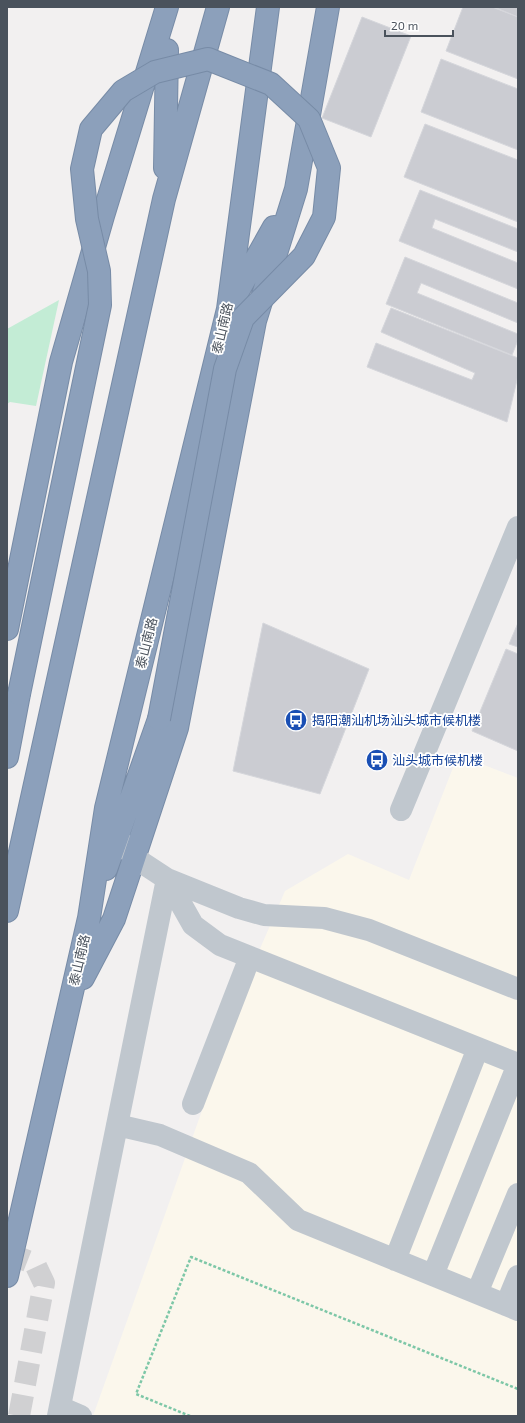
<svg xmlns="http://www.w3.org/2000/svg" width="525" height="1423" font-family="'Exo 2','Noto Sans SC',sans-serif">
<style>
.commercial{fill:#fbf7ec}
.green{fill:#c3ecd5}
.building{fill:#cbccd2;stroke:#d5d6db}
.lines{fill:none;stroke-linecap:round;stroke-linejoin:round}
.minor-tunnel{stroke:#d0d0d2;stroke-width:22;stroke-dasharray:22 11;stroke-linecap:butt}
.highway-casing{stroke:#778ba6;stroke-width:24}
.path{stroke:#7dc7a7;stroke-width:2.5;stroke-dasharray:3 2;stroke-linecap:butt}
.minor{stroke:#c0c7ce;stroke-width:22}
.highway{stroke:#8ca0bb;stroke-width:22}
.highway-bridge-casing{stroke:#778ba6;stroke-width:24;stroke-linecap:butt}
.highway-bridge{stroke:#8ca0bb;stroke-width:22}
.labels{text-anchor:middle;stroke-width:3.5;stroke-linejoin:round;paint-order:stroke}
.street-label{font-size:13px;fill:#4a525c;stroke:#fff}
.transit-label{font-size:13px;fill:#164399;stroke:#fff;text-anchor:start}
</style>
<rect width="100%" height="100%" fill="#f2f0f0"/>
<path class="commercial" d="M 458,755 L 518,778 L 518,1416 L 93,1416 L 259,951 L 285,891 L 348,854 L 409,880 Z"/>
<path class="green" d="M 59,300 L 36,406 L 10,402 L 7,404 L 7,329 Z"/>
<path class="building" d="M 463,7 L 492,7 L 518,17 L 518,79 L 446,51 Z
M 494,7 L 518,7 L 518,17 Z
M 362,17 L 411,36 L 371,137 L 322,118 Z
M 441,59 L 518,89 L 518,150 L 421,112 Z
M 425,124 L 518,160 L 518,222 L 404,177 Z
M 420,190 L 518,229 L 518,252 L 435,219 L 432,228 L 518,263 L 518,289 L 399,241 Z
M 405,257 L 518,303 L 518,323 L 421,283 L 417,293 L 518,334 L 518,340 L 512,355 L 386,304 Z
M 391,308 L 518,358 L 518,376 L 507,422 L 367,367 L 376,343 L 472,380 L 475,373 L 381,332 Z
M 263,623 L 369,669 L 320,794 L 233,771 Z
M 518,623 L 518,647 L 509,644 Z
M 506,649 L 518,654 L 518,751 L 472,731 Z"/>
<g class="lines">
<path class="minor-tunnel" d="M 7,1253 L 35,1264 L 44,1283 L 19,1416"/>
<g class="highway-casing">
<path id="highway" d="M 165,168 L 167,50
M 233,300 L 274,227
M 7,629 L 61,362 L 103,216 L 167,7
M 7,757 L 19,694
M 106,869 L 159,719
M 7,911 L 164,199 L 218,7
M 83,978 L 114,919 L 177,728 L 255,321 L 296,189 L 328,7
M 7,1276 L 89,918 L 106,808 L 228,309 L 268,7"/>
</g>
<path class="path" d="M 190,1416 L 136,1394 L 191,1257 L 518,1389"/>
<path class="minor" d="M 401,810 L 518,527
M 122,843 L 135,858 L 167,879 L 239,908 L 264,915 L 324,918 L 369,930 L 518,989
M 167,879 L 193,925 L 220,945 L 518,1064
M 193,1104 L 250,957
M 117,1125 L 160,1135 L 249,1173 L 298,1220 L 518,1310
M 395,1260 L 478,1048
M 433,1275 L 518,1064
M 477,1293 L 518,1194
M 506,1305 L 518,1276
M 60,1407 L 81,1416
M 58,1416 L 167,879"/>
<use href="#highway" class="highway"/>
<g class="highway-bridge-casing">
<path id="highway-bridge" d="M 19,694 L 100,305 L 99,271 L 87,219 L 82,169 L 91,129 L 123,91 L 155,72 L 208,59 L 271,84 L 309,119 L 329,168 L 324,217 L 304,256 L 243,318 L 225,369 L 159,719"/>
</g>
<use href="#highway-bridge" class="highway-bridge"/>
</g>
<defs>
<g id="bus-disc" transform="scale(1.15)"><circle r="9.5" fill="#1a4fb4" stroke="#fff"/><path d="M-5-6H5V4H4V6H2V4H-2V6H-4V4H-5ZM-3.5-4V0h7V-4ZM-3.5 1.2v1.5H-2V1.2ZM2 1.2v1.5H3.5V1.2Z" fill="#fff"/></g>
</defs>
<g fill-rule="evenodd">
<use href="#bus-disc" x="296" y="720"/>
<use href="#bus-disc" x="377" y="760"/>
</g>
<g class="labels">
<g class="street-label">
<text transform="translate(222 328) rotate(-77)" y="5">泰山南路</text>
<text transform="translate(146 643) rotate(-76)" y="5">泰山南路</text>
<text transform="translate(79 960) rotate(-77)" y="5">泰山南路</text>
</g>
<g class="transit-label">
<text x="312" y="725">揭阳潮汕机场汕头城市候机楼</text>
<text x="392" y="765">汕头城市候机楼</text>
</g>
</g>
<rect width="525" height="1423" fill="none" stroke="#4a525c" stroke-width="16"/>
<path d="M385 30v6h68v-6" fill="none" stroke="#4a525c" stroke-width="2"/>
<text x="391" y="30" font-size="12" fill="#4a525c" stroke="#ffffff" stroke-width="3" paint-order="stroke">20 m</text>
</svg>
